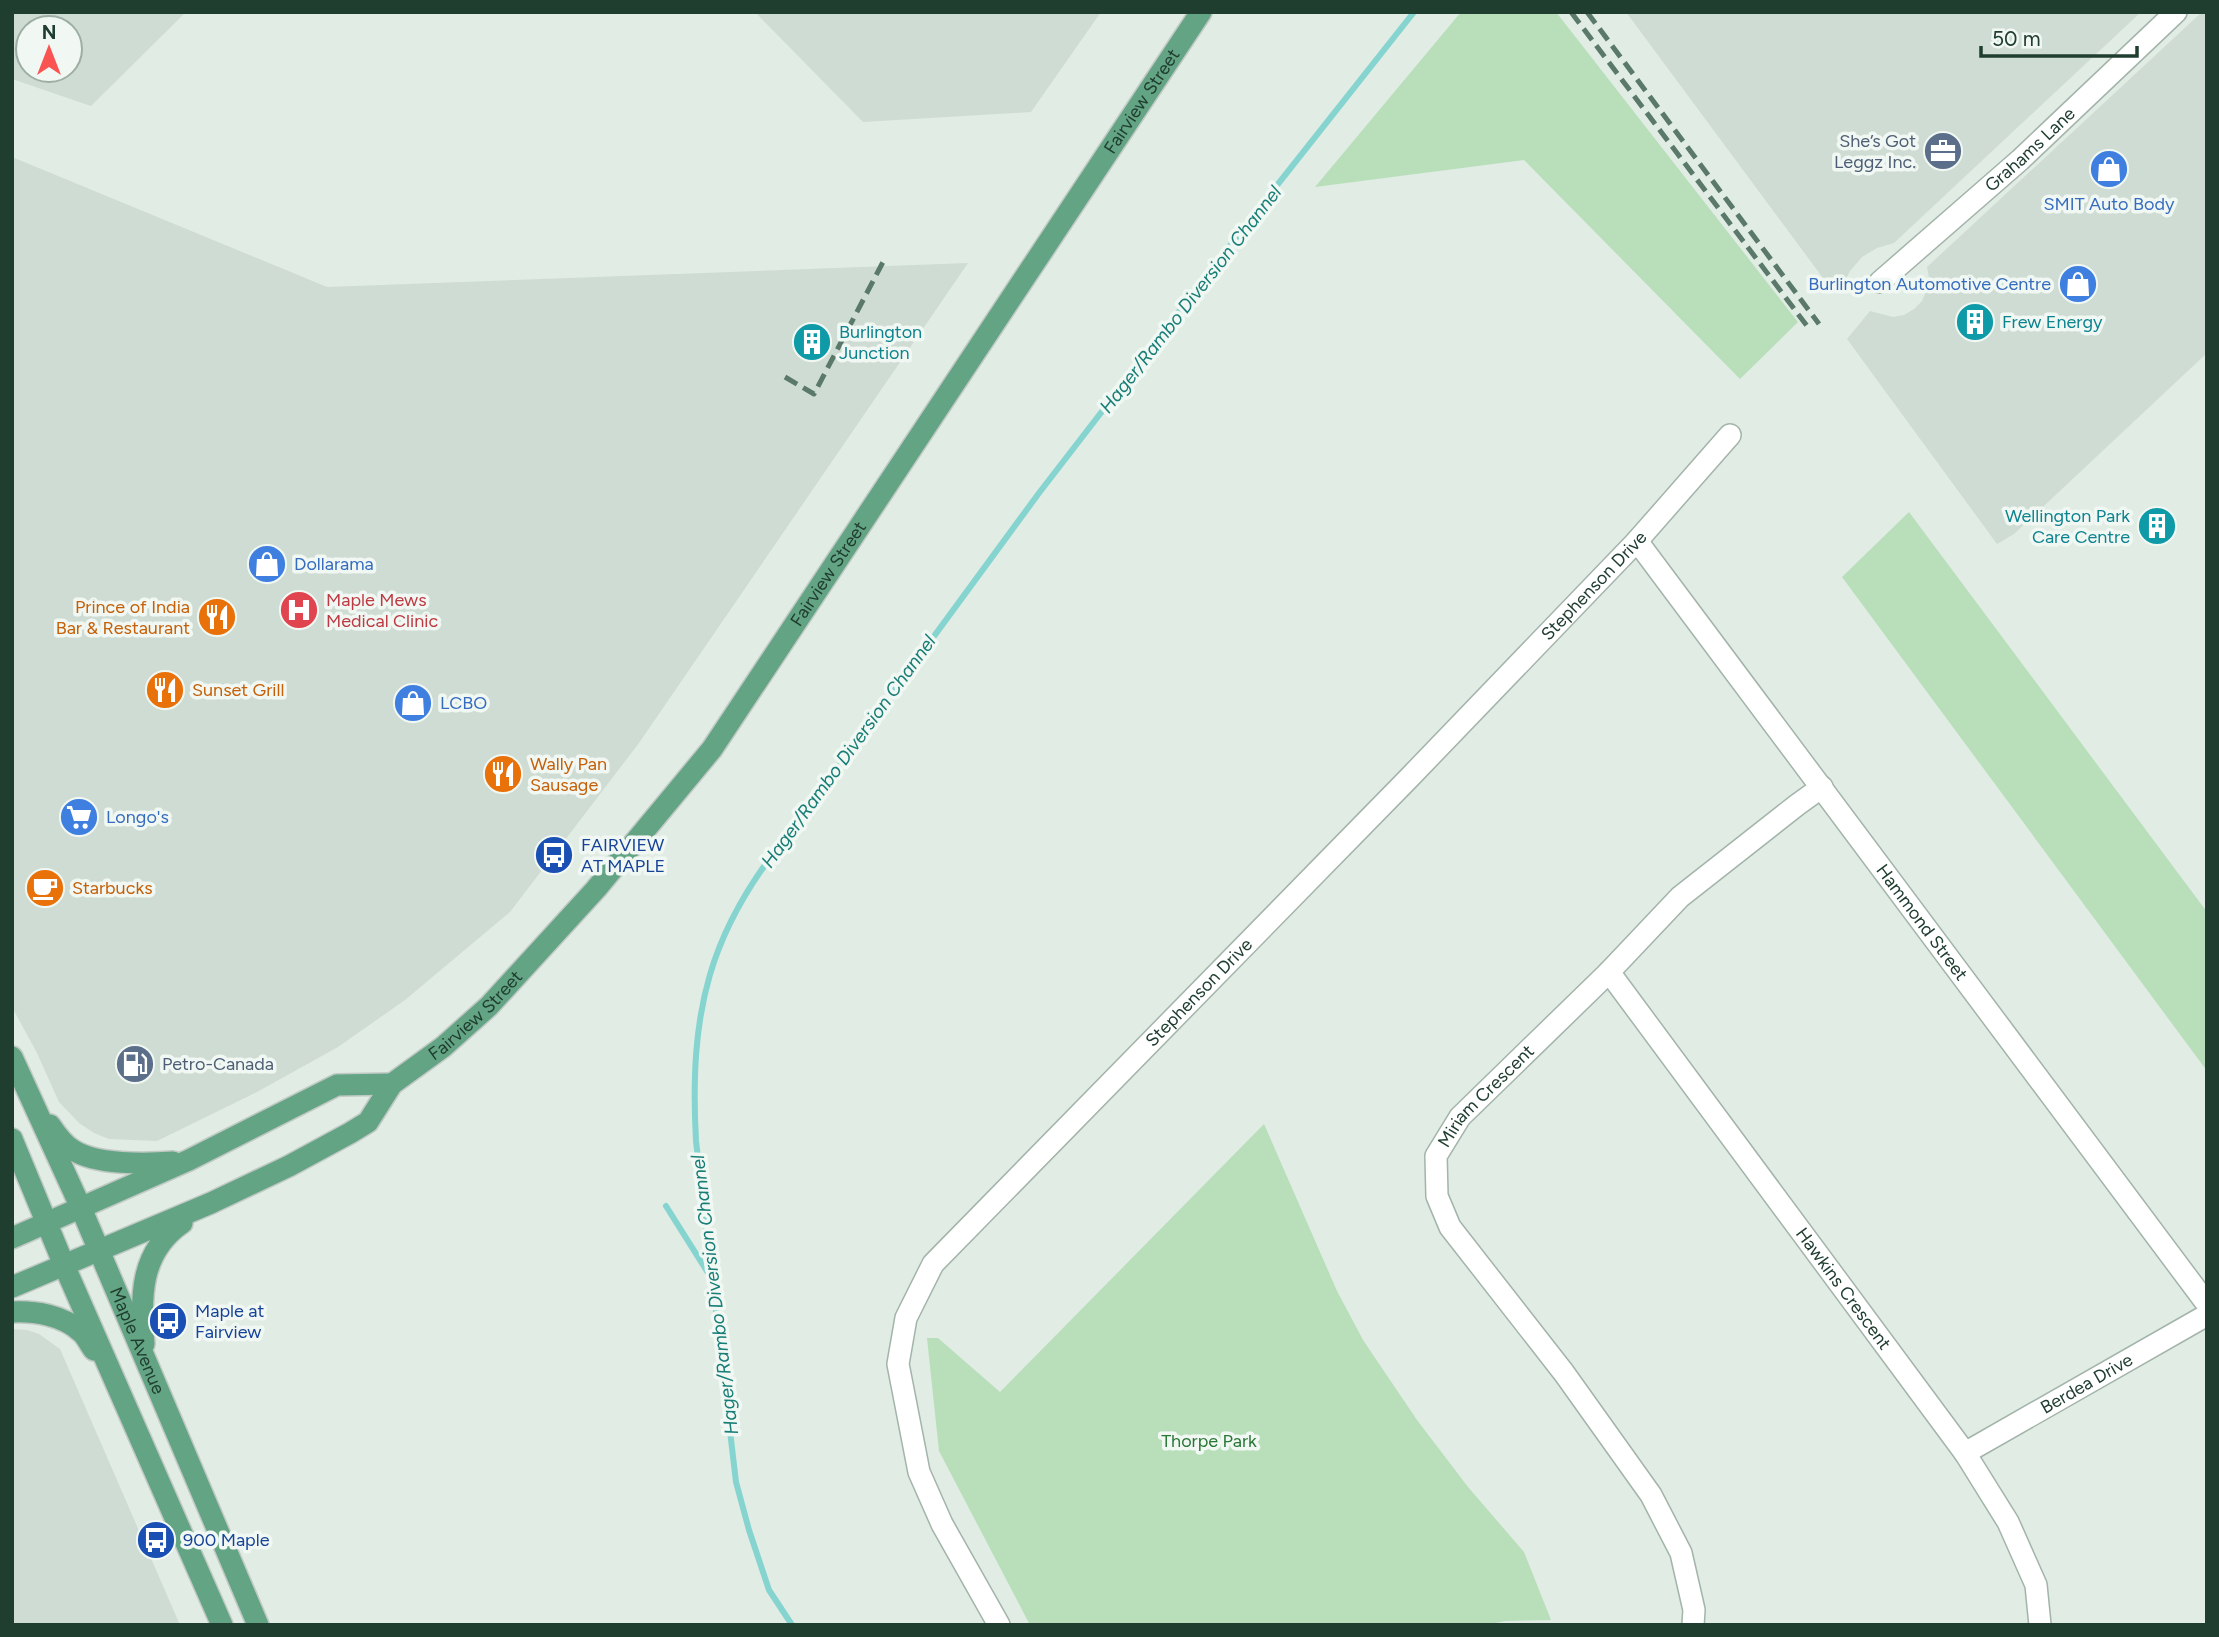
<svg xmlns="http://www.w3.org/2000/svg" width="2219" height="1637" font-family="Figtree,sans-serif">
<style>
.built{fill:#cfdcd3;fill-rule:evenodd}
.green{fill:#b8dfba}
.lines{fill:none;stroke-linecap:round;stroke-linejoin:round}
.stream{stroke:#85d4cf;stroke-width:6}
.minor-casing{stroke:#a3b4aa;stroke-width:24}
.major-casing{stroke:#c1c9c5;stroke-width:24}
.minor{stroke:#fff;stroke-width:21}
.major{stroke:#63a484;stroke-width:21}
.rail{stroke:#5a796a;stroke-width:5;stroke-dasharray:14 7;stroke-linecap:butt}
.labels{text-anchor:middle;stroke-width:7;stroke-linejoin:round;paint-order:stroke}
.street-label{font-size:18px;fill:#203e2f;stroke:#f1f8f3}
.service-label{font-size:18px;fill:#4e5e75;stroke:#f1f8f3;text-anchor:end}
.shop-label{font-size:18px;fill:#366cbe;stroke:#f1f8f3;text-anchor:start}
.culture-label{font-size:18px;fill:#0d838f;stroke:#f1f8f3;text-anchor:start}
.health-label{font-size:18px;fill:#be3a42;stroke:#f1f8f3;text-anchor:start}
.food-label{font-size:18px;fill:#c56008;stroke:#f1f8f3;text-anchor:start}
.transit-label{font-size:18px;fill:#164399;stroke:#f1f8f3;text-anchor:start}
.park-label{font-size:18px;fill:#287735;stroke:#f1f8f3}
.water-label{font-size:19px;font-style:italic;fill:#177d76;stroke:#f1f8f3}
</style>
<rect width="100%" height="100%" fill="#e0ece4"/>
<path class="built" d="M 12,12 L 186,12 L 91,106 L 12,79 ZM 70,28 L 70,70 L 28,70 L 28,28 Z
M 755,12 L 1101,12 L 1031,112 L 863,122 Z
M 1626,12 L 2141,12 L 1894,243 L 1877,248 L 1862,257 L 1850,271 L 1842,287 L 1823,278 Z
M 2202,12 L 2207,12 L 2207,353 L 2014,534 L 1997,544 L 1847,339 L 1870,311 L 1893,317 L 1904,315 L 1914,309 L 1922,301 L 1927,290 L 1929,278 L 1927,267 Z
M 12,157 L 327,287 L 968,263 L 639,743 L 510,912 L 405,1000 L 338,1047 L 257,1092 L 157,1141 L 109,1139 L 94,1133 L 79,1123 L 59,1102 L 37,1053 L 12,1007 Z
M 12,1329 L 27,1330 L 39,1334 L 60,1349 L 180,1625 L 12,1625 Z"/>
<path class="green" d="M 1461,12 L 1556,12 L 1798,322 L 1740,379 L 1524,160 L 1315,187 Z
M 1909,512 L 2207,912 L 2207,1071 L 1842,577 Z
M 1264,1124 L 1337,1291 L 1363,1340 L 1417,1420 L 1468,1487 L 1524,1552 L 1551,1620 L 1505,1621 L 1486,1625 L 1030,1625 L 939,1451 L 927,1338 L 938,1338 L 1000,1392 Z"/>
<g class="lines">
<path class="stream" d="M 666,1206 L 710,1276
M 792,1625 L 769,1590 L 749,1530 L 736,1482 L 696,1141 C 689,1013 708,930 792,830 L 1039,493 L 1259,208 L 1414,12"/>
<g class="minor-casing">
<g id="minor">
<path id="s1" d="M 1880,282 L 2020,160 L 2176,12"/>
<path id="s2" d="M 1637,541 L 2207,1304"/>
<path id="s3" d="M 1609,972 L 1965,1453 L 2008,1522 L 2036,1585 L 2040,1625"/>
<path id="s4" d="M 1965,1453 L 2207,1315"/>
<path id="s5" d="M 999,1625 L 942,1524 L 919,1472 L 898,1364 L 906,1318 L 933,1264 L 1410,777 L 1637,541 L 1730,435"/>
<path id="s6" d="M 1693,1625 L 1694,1610 L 1681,1553 L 1651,1495 L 1564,1373 L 1450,1227 L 1437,1196 L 1436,1156 L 1460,1117 L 1609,972 L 1680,897 L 1797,805 L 1822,787"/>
</g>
</g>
<g class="major-casing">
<g id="major">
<path id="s7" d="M 12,1057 L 81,1208 L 258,1625"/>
<path d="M 50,1125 C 56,1134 64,1145 73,1150 C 96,1165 146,1164 173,1162"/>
<path d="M 12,1139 L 64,1265 L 222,1625"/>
<path d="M 12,1238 L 189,1160 L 337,1085 L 392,1084"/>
<path id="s8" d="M 12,1287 L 211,1203 L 289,1166 L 350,1133 L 368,1122 L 392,1084 L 443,1047 L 489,1006 L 596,889 L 712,749 L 1201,12"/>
<path d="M 12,1312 C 35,1311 63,1315 81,1332 C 86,1336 90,1345 94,1350"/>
<path d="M 144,1344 C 140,1297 140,1252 182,1223"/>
</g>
</g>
<use href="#minor" class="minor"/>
<use href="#major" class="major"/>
<path class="rail" d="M 1571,12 L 1810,330
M 1587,12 L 1819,324
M 785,377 L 814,394 L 883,262"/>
</g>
<defs>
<g id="office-disc" transform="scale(2.0125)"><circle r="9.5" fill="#5c6f8a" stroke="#f1f8f3"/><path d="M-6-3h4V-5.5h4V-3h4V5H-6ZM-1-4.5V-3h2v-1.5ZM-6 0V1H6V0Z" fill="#fff"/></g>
<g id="shop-disc" transform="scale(2.0125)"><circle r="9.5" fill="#3f7fe0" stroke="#f1f8f3"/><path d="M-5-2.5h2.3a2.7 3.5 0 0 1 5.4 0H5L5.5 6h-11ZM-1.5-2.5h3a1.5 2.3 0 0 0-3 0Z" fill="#fff"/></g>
<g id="building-disc" transform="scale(2.0125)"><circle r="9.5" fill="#0f9aa8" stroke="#f1f8f3"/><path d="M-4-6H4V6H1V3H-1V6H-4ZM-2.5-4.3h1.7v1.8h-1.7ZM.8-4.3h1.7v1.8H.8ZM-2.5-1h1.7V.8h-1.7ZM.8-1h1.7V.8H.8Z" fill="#fff"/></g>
<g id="hospital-disc" transform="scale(2.0125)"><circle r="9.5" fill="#e0444e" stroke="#f1f8f3"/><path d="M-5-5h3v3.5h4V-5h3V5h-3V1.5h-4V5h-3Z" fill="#fff"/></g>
<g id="restaurant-disc" transform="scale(2.0125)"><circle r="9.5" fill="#e8710a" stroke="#f1f8f3"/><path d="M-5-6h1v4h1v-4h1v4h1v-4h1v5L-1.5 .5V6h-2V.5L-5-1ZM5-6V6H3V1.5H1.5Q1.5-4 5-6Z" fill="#fff"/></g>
<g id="supermarket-disc" transform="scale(2.0125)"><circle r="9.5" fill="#3f7fe0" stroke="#f1f8f3"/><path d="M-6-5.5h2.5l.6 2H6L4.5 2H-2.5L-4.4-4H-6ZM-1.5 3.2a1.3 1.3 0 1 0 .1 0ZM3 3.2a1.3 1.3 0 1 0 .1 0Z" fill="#fff"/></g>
<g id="bus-disc" transform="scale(2.0125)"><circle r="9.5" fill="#1a4fb4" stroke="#f1f8f3"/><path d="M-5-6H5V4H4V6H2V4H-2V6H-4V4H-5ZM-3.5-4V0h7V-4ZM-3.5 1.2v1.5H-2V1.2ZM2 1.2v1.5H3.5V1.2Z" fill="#fff"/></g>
<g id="cafe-disc" transform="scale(2.0125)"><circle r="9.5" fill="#e8710a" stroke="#f1f8f3"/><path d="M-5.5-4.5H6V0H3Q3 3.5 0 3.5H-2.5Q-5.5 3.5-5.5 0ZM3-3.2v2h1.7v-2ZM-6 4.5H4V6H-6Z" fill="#fff"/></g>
<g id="fuel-disc" transform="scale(2.0125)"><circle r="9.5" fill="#5c6f8a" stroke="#f1f8f3"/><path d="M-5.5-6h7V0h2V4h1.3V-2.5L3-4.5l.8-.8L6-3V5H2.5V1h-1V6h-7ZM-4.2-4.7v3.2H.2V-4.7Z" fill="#fff"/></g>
</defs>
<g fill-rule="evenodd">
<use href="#office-disc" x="1943" y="151"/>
<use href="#shop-disc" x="2109" y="169"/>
<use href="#shop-disc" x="2078" y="284"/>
<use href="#building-disc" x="1975" y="322"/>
<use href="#building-disc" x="812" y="342"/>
<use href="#building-disc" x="2157" y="526"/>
<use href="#shop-disc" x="267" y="564"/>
<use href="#hospital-disc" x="299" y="610"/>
<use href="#restaurant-disc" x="217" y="617"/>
<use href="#restaurant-disc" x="165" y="690"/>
<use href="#shop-disc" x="413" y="703"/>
<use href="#restaurant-disc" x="503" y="774"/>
<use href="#supermarket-disc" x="79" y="817"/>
<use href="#bus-disc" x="554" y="855"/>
<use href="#cafe-disc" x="45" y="888"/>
<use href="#fuel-disc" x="135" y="1064"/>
<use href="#bus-disc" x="168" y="1321"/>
<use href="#bus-disc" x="156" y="1540"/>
</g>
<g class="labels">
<g class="street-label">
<text dy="6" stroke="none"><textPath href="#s8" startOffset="1680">Fairview Street</textPath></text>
<text dy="6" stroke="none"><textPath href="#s1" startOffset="200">Grahams Lane</textPath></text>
<text dy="6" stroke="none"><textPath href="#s8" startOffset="1113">Fairview Street</textPath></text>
<text dy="6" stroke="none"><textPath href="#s5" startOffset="1337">Stephenson Drive</textPath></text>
<text dy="6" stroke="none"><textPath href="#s2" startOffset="476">Hammond Street</textPath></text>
<text dy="6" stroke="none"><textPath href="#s5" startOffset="770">Stephenson Drive</textPath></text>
<text dy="6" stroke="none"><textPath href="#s8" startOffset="546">Fairview Street</textPath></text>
<text dy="6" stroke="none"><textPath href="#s6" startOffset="626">Miriam Crescent</textPath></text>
<text dy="6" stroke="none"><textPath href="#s3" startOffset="394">Hawkins Crescent</textPath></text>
<text dy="6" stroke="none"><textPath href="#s7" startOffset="310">Maple Avenue</textPath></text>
<text dy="6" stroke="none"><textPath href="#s4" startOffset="140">Berdea Drive</textPath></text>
</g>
<g class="service-label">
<text x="1916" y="147">She’s Got<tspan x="1916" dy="21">Leggz Inc.</tspan></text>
<text x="162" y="1070" text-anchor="start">Petro-Canada</text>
</g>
<g class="shop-label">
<text x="2109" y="210" text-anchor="middle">SMIT Auto Body</text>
<text x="2051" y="290" text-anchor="end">Burlington Automotive Centre</text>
<text x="294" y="570">Dollarama</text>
<text x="440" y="709">LCBO</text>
<text x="106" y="823">Longo's</text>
</g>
<g class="culture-label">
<text x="2002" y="328">Frew Energy</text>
<text x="839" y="338">Burlington<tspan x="839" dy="21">Junction</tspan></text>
<text x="2130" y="522" text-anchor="end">Wellington Park<tspan x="2130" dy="21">Care Centre</tspan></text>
</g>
<g class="health-label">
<text x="326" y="606">Maple Mews<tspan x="326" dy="21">Medical Clinic</tspan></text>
</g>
<g class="food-label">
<text x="190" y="613" text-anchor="end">Prince of India<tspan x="190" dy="21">Bar &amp; Restaurant</tspan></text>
<text x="192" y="696">Sunset Grill</text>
<text x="530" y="770">Wally Pan<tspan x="530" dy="21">Sausage</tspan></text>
<text x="72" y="894">Starbucks</text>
</g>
<g class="transit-label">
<text x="581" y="851">FAIRVIEW<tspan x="581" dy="21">AT MAPLE</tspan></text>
<text x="195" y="1317">Maple at<tspan x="195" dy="21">Fairview</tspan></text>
<text x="183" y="1546">900 Maple</text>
</g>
<g class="park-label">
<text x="1209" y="1447">Thorpe Park</text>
</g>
<g class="water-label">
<text transform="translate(1190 299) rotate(-52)" y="7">Hager/Rambo Diversion Channel</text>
<text transform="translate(848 751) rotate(-54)" y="7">Hager/Rambo Diversion Channel</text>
<text transform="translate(714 1295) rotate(-97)" y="7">Hager/Rambo Diversion Channel</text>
</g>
</g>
<rect width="2219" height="1637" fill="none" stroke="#203e2f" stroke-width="28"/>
<g transform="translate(49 49)"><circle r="33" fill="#f1f8f3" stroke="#9daea5" stroke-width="2"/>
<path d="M0-5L12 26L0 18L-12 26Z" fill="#f95451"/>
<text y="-10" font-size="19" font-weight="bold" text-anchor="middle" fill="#203e2f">N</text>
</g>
<path d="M1981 46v10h156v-10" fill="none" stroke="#203e2f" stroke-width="3.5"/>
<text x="1992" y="46" font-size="21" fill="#203e2f" stroke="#f1f8f3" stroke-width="5" paint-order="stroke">50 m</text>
</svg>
